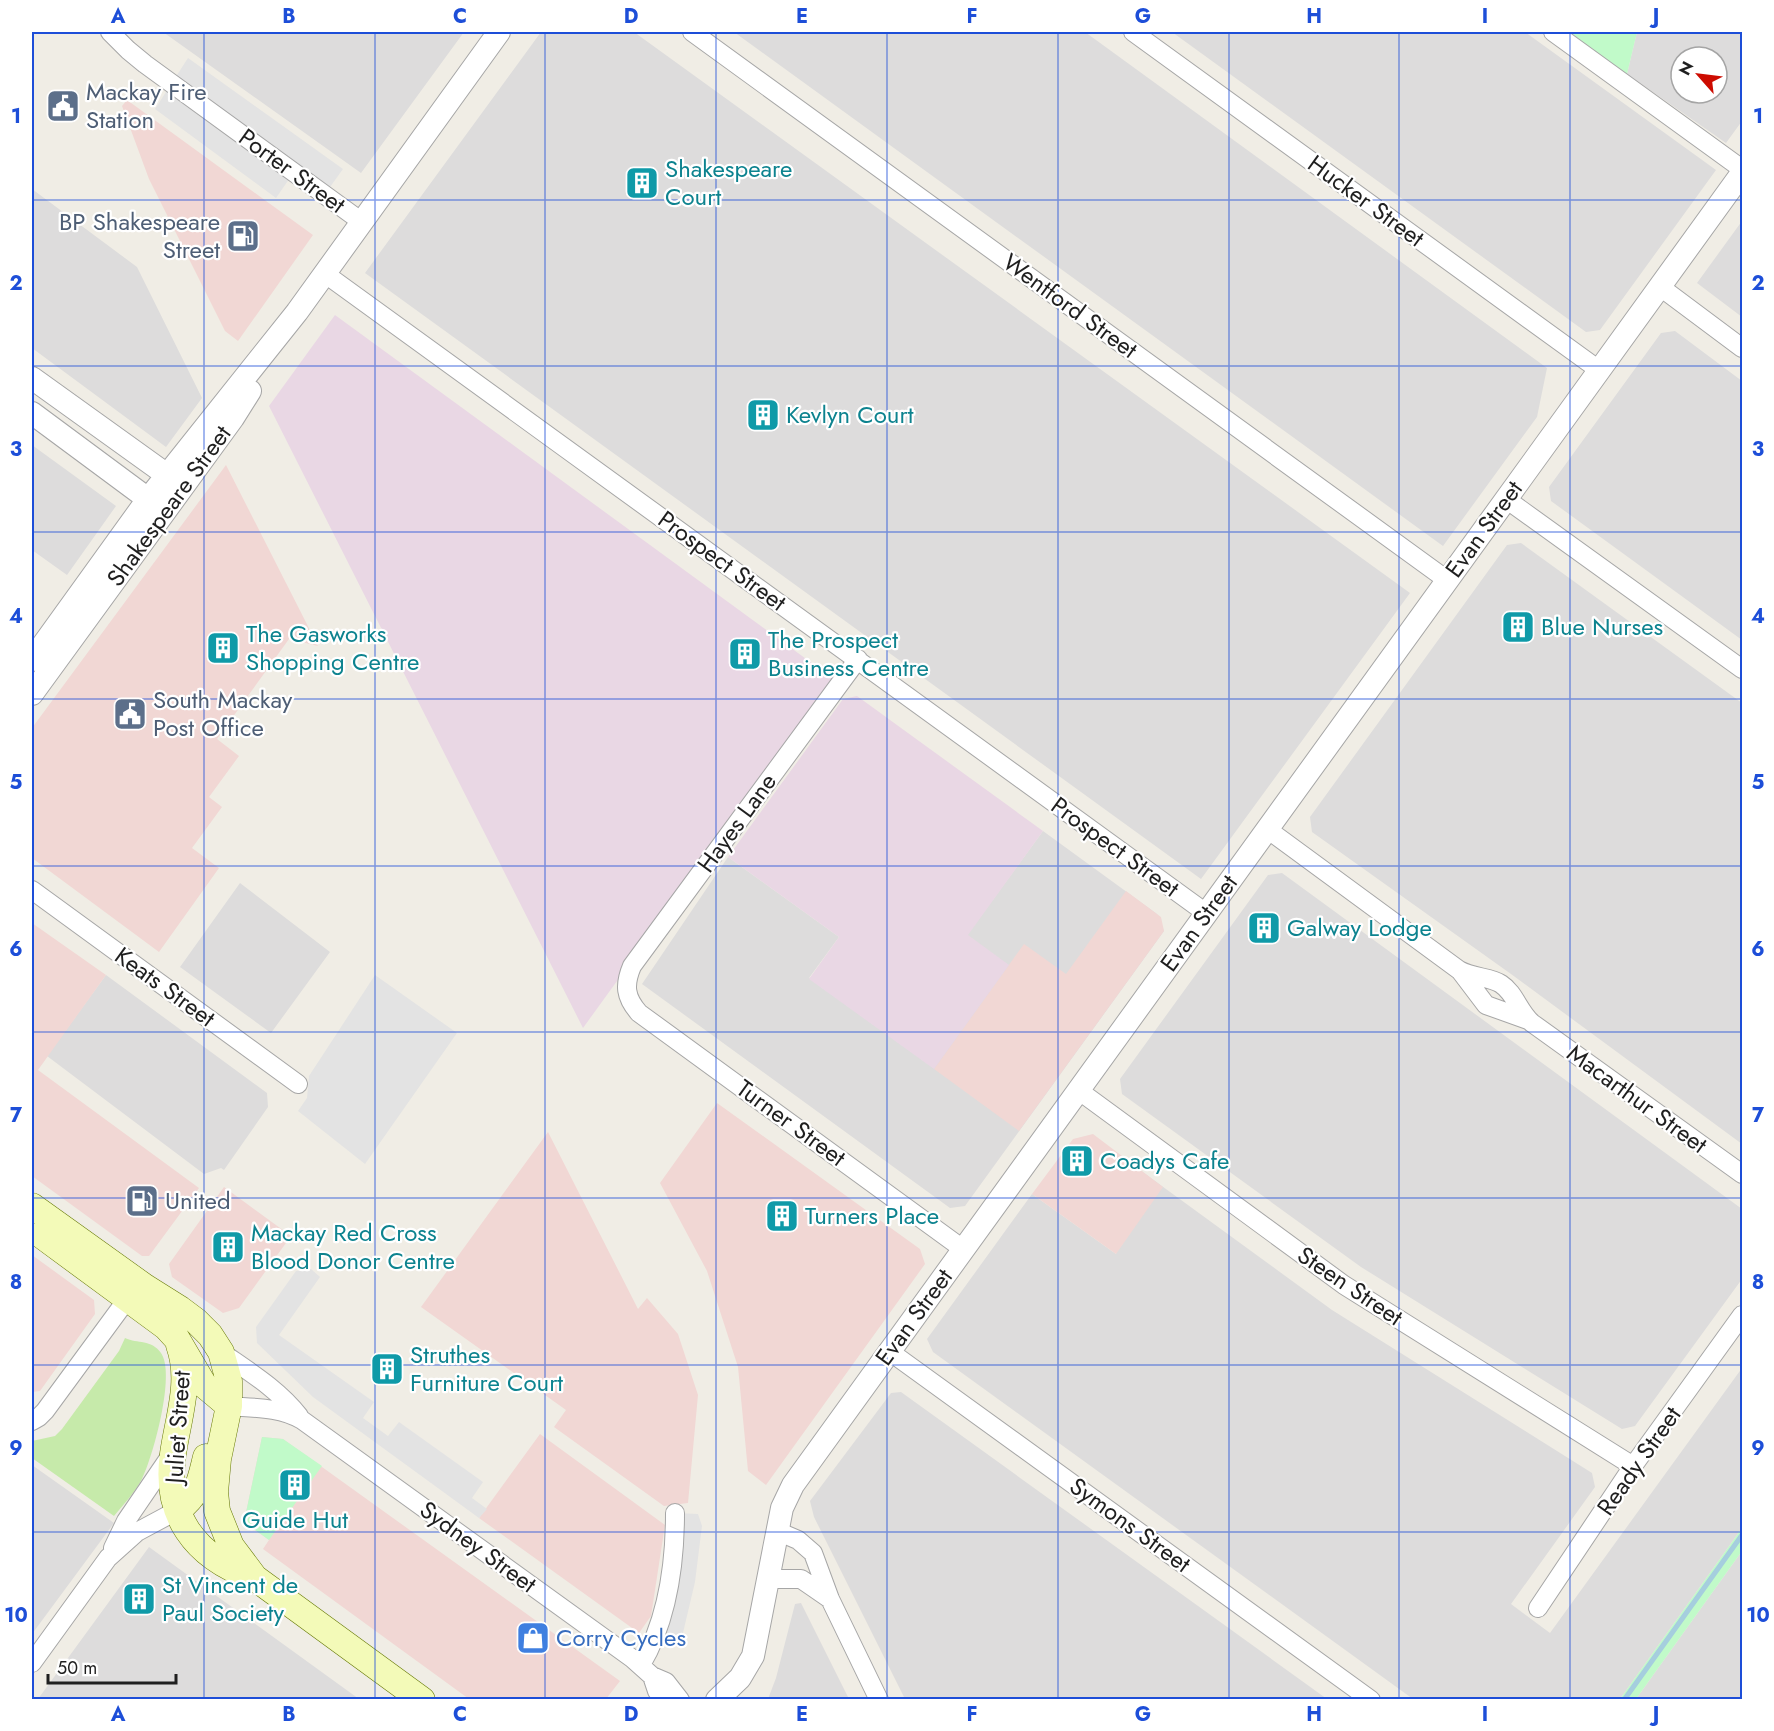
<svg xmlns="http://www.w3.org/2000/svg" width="1774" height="1731" font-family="Jost,sans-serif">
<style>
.residential{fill:#dddcdc;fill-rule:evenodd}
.commercial{fill:#f1d7d4}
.industrial{fill:#e9d7e4}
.grass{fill:#c6eaaa}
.park{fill:#c1fac9}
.parking{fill:#e3e3e3}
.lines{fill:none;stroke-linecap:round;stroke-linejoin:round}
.stream{stroke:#a5cede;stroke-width:5}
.minor-casing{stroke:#a6a6a6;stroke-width:20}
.tertiary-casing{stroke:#a6a6a6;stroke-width:24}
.secondary-casing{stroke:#657804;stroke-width:27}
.minor{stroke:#fff;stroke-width:18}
.tertiary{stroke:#fff;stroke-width:22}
.secondary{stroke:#f3fab8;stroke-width:26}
.grid{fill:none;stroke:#1d4ed8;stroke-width:1.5;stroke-opacity:0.55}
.labels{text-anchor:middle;stroke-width:4.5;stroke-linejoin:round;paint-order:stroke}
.service-label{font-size:24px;fill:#4e5e75;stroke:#fff;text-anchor:start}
.culture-label{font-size:24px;fill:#0d838f;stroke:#fff;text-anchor:start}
.street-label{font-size:24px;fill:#1f1f1f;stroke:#fff}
.shop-label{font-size:24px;fill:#366cbe;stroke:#fff;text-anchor:start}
.neatline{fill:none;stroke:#1d4ed8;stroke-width:2}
.grid-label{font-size:20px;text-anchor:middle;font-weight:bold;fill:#1d4ed8}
</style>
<rect width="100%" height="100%" fill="#f0ede5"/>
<path class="residential" d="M 163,32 L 464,32 L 361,173 Z
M 541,32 L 634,32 L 1410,593 L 1201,879 L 365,273 Z
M 734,32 L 1085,32 L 1547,368 L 1537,417 L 1443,546 Z
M 1172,32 L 1525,32 L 1716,170 L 1600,330 L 1586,332 Z
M 1637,32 L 1742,32 L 1742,121 L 1726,143 L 1627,74 ZM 1681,57 L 1717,57 L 1717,93 L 1681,93 Z
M 32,189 L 137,267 L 202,398 L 166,447 L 32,348 Z
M 1742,221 L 1742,317 L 1697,283 Z
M 1675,331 L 1742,381 L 1742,640 L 1551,501 L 1549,487 L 1661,333 Z
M 32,445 L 116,506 L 67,575 L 32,550 Z
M 1521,543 L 1742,703 L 1742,1144 L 1511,974 L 1312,832 L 1310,817 L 1507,545 Z
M 1043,831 L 1157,914 L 1164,931 L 965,1206 L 950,1208 L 642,984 L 728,857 L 839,937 L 809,978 L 967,935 Z
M 1282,873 L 1742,1209 L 1742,1279 L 1635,1426 L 1622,1429 L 1361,1267 L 1122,1094 L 1120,1079 L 1268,875 Z
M 240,883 L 330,952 L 271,1033 L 180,967 Z
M 106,975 L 267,1093 L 268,1107 L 224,1170 L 221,1168 L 204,1174 L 47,1056 Z
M 1133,1165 L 1332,1310 L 1592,1473 L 1595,1487 L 1511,1604 L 1550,1633 L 1742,1368 L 1742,1528 L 1620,1699 L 1413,1699 L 933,1352 L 927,1339 L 1032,1194 L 1116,1254 Z
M 901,1392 L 1327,1699 L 905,1699 L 814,1517 L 810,1501 L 891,1393 Z
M 32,1465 L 114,1523 L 32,1634 Z
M 149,1547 L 359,1699 L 38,1699 Z
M 1742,1551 L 1742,1699 L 1636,1699 Z
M 801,1603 L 849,1699 L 768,1699 L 776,1678 L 795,1604 Z"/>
<path class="commercial" d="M 127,100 L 313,235 L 238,341 L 225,331 L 149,179 L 122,106 Z
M 226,465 L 318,646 L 289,639 L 217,739 L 239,756 L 209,797 L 222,807 L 192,848 L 219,868 L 159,952 L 32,858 L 32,728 Z
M 1126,891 L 1161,917 L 1164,931 L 1019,1131 L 934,1069 L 1024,944 L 1066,974 Z
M 32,923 L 106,975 L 38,1070 L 199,1188 L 149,1256 L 142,1256 L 32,1176 Z
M 717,1103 L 920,1249 L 925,1264 L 766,1485 L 748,1471 L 738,1367 L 707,1271 L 660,1183 Z
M 548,1132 L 638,1309 L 647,1298 L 678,1334 L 698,1395 L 688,1503 L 664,1506 L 554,1427 L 566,1410 L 421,1307 Z
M 1093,1134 L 1163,1187 L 1116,1254 L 1032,1194 L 1073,1139 Z
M 224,1187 L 291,1236 L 239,1308 L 223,1313 L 172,1277 L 169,1264 Z
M 32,1255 L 94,1300 L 95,1314 L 40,1391 L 32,1392 Z
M 540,1434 L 665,1525 L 651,1616 L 639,1633 L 479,1518 Z
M 262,1437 L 283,1439 L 620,1681 L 606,1699 L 469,1699 L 263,1549 L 269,1540 L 244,1522 Z"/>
<path class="industrial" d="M 335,315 L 835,680 L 583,1028 L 269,406 Z
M 857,696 L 1043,831 L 968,935 L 1009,965 L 934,1069 L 809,979 L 839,937 L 728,857 L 843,699 Z"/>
<path class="grass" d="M 125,1338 C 138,1344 151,1339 161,1353 C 176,1374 153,1457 142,1479 C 135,1492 124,1504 114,1516 L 32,1458 L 32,1441 L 55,1436 L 62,1429 L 119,1351 Z"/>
<path class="park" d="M 1569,32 L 1637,32 L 1627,74 Z
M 262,1437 L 283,1439 L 322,1466 L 269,1540 L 244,1522 Z
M 1742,1528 L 1742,1551 L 1636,1699 L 1620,1699 Z"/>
<path class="parking" d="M 188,58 L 343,169 L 325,194 L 294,172 L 276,198 L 155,109 Z
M 375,975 L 457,1033 L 365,1164 L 298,1111 L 307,1098 L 309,1076 Z
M 311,1269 L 320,1277 L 279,1335 L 374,1402 L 363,1418 L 388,1436 L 399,1422 L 483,1482 L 472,1498 L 487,1509 L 479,1518 L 313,1397 L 257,1343 L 256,1327 L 296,1271 Z
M 675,1513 L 698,1514 L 702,1526 L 695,1582 L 682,1637 L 657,1630 Z"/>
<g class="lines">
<path class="stream" d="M 1624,1700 L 1742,1535"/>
<g class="minor-casing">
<path id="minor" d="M 110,32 L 128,50 L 145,64 L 362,222
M 692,32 L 1447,580
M 1133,32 L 1599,370
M 1553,32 L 1742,169
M 324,273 L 1206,913
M 1659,286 L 1742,348
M 1506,499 L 1742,669
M 858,659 L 632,966 C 624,985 625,997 639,1013 L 963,1249
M 1267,829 L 1459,970 C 1473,978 1491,977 1501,984 C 1515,993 1519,1012 1532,1023 L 1742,1174
M 32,890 L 298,1084
M 1461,972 L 1486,1005 L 1528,1020
M 1078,1090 L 1344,1285 L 1633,1466
M 889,1351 L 1371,1700
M 221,1352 C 248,1371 278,1389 299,1416
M 229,1406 C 253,1408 280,1407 302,1420 L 633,1659 L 652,1676 L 666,1682 L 680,1700
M 32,1421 L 39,1417 L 45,1411 L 128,1298
M 777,1531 L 798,1540 L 813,1553 L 830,1599 L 879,1700
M 113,1548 L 126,1521 L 171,1455
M 768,1579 L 801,1579 L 830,1599
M 1538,1608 L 1633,1466 L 1742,1315
M 32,1663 L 108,1558 L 137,1532 L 178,1510
M 641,1665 C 667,1621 675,1564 675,1513
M 652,1676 L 657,1691 L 664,1700"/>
</g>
<g class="tertiary-casing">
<path id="tertiary" d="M 32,378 L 167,475 L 173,489
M 32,413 L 148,499 L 162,497
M 32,660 L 148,499 L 297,312 L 499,32
M 32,694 L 233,418 L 250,391
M 717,1700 L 740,1678 L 753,1656 L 782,1508 L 793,1485 L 1742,173"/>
</g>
<g class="secondary-casing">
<path id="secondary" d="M 32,1206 L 145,1287 L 180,1309 L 196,1321 L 210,1335 L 221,1352 L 229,1381 L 229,1406 L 218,1459 L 215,1492 L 217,1511 L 231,1546 L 255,1578 L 422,1700
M 41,1235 L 166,1327 L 177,1339 L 204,1385 L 229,1406
M 179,1345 C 192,1381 178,1418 173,1454 C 164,1515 195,1557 252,1577
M 178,1510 C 199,1494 200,1481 206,1457"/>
</g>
<use href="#minor" class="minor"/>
<use href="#tertiary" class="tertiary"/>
<use href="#secondary" class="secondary"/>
</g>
<path class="grid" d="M 204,32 L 204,1700M 375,32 L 375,1700M 545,32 L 545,1700M 716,32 L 716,1700M 887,32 L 887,1700M 1058,32 L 1058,1700M 1229,32 L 1229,1700M 1399,32 L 1399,1700M 1570,32 L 1570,1700M 32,200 L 1742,200M 32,366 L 1742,366M 32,532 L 1742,532M 32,699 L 1742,699M 32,866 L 1742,866M 32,1032 L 1742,1032M 32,1198 L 1742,1198M 32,1365 L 1742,1365M 32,1532 L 1742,1532"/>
<defs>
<g id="civic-square" transform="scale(1.725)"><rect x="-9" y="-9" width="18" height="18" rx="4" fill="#5c6f8a" stroke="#fff"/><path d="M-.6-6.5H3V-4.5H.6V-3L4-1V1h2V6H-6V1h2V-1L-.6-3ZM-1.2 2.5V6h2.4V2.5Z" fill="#fff"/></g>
<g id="building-square" transform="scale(1.725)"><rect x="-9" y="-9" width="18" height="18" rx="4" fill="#0f9aa8" stroke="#fff"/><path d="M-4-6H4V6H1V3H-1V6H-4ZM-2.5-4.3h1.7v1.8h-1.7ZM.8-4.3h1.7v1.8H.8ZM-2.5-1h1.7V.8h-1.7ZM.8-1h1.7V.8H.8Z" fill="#fff"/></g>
<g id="fuel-square" transform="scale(1.725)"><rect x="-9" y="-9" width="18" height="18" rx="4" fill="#5c6f8a" stroke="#fff"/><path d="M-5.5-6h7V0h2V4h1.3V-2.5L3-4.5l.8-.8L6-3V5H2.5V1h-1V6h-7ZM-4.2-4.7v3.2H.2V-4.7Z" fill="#fff"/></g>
<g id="shop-square" transform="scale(1.725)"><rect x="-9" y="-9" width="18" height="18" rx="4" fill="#3f7fe0" stroke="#fff"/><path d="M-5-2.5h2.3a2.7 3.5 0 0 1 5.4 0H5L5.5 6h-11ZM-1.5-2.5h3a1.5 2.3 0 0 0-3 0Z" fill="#fff"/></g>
</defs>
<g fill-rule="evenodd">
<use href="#civic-square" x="63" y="106"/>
<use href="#building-square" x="642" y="183"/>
<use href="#fuel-square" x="243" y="236"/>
<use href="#building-square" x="763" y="415"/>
<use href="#building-square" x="1518" y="627"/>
<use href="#building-square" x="223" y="648"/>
<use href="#building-square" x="745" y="654"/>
<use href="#civic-square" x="130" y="714"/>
<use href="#building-square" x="1264" y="928"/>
<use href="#building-square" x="1077" y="1161"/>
<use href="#fuel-square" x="142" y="1201"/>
<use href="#building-square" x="782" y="1216"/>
<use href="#building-square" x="228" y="1247"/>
<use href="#building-square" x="387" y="1369"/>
<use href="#building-square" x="295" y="1485"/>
<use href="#building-square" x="139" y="1599"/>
<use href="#shop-square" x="533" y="1638"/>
</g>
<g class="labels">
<g class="service-label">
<text x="86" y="100">Mackay Fire<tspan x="86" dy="28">Station</tspan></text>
<text x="220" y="230" text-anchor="end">BP Shakespeare<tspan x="220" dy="28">Street</tspan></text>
<text x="153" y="708">South Mackay<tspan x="153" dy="28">Post Office</tspan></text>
<text x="165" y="1209">United</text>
</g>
<g class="culture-label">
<text x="665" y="177">Shakespeare<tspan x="665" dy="28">Court</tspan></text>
<text x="786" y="423">Kevlyn Court</text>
<text x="1541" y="635">Blue Nurses</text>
<text x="246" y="642">The Gasworks<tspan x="246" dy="28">Shopping Centre</tspan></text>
<text x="768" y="648">The Prospect<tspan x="768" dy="28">Business Centre</tspan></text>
<text x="1287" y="936">Galway Lodge</text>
<text x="1100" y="1169">Coadys Cafe</text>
<text x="805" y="1224">Turners Place</text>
<text x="251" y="1241">Mackay Red Cross<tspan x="251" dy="28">Blood Donor Centre</tspan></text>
<text x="410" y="1363">Struthes<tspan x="410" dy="28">Furniture Court</tspan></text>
<text x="295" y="1528" text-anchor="middle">Guide Hut</text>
<text x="162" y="1593">St Vincent de<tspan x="162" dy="28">Paul Society</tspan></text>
</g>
<g class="street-label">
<text transform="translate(292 171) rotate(36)" y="8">Porter Street</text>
<text transform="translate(1366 201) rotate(36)" y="8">Hucker Street</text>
<text transform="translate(1070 306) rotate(36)" y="8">Wentford Street</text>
<text transform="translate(169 506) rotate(-54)" y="8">Shakespeare Street</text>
<text transform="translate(1484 529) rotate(-54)" y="8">Evan Street</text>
<text transform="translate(722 561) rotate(36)" y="8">Prospect Street</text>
<text transform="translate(737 823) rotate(-54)" y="8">Hayes Lane</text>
<text transform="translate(1115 847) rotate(36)" y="8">Prospect Street</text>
<text transform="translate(1199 923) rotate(-54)" y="8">Evan Street</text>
<text transform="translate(165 987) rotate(36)" y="8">Keats Street</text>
<text transform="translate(1637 1099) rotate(36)" y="8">Macarthur Street</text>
<text transform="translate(791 1123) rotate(36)" y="8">Turner Street</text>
<text transform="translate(1350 1286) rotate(34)" y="8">Steen Street</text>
<text transform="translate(914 1317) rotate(-54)" y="8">Evan Street</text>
<text transform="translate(178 1427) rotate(-86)" y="8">Juliet Street</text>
<text transform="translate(1639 1461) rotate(-55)" y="8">Ready Street</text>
<text transform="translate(1130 1525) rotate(36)" y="8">Symons Street</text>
<text transform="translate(478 1547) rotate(36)" y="8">Sydney Street</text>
</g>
<g class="shop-label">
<text x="556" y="1646">Corry Cycles</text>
</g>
</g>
<rect width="1774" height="1731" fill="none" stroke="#ffffff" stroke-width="66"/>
<g transform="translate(1699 75) rotate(298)"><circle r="28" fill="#ffffff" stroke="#a5a5a5" stroke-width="1.5"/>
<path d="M0-4.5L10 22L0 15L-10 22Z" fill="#cd0b00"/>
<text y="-9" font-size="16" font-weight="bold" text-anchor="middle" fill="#1f1f1f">N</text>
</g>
<path d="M48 1674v9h128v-9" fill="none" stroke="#1f1f1f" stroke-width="3"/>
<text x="57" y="1674" font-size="18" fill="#1f1f1f" stroke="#ffffff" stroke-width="4.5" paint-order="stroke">50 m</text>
<rect x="33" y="33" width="1708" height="1665" class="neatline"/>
<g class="grid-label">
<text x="118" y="23">A</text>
<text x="289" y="23">B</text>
<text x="460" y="23">C</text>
<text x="631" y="23">D</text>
<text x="802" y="23">E</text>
<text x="972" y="23">F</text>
<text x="1143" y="23">G</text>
<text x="1314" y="23">H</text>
<text x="1485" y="23">I</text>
<text x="1656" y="23">J</text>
<text x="16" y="123">1</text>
<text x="1758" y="123">1</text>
<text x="16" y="290">2</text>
<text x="1758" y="290">2</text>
<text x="16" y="456">3</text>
<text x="1758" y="456">3</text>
<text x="16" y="623">4</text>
<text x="1758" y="623">4</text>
<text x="16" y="789">5</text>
<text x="1758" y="789">5</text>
<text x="16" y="956">6</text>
<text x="1758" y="956">6</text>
<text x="16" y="1122">7</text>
<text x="1758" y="1122">7</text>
<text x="16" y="1289">8</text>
<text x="1758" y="1289">8</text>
<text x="16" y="1455">9</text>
<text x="1758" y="1455">9</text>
<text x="16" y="1622">10</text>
<text x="1758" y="1622">10</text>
<text x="118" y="1721">A</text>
<text x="289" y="1721">B</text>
<text x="460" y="1721">C</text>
<text x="631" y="1721">D</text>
<text x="802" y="1721">E</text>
<text x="972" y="1721">F</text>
<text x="1143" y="1721">G</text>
<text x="1314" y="1721">H</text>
<text x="1485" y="1721">I</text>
<text x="1656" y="1721">J</text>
</g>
</svg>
